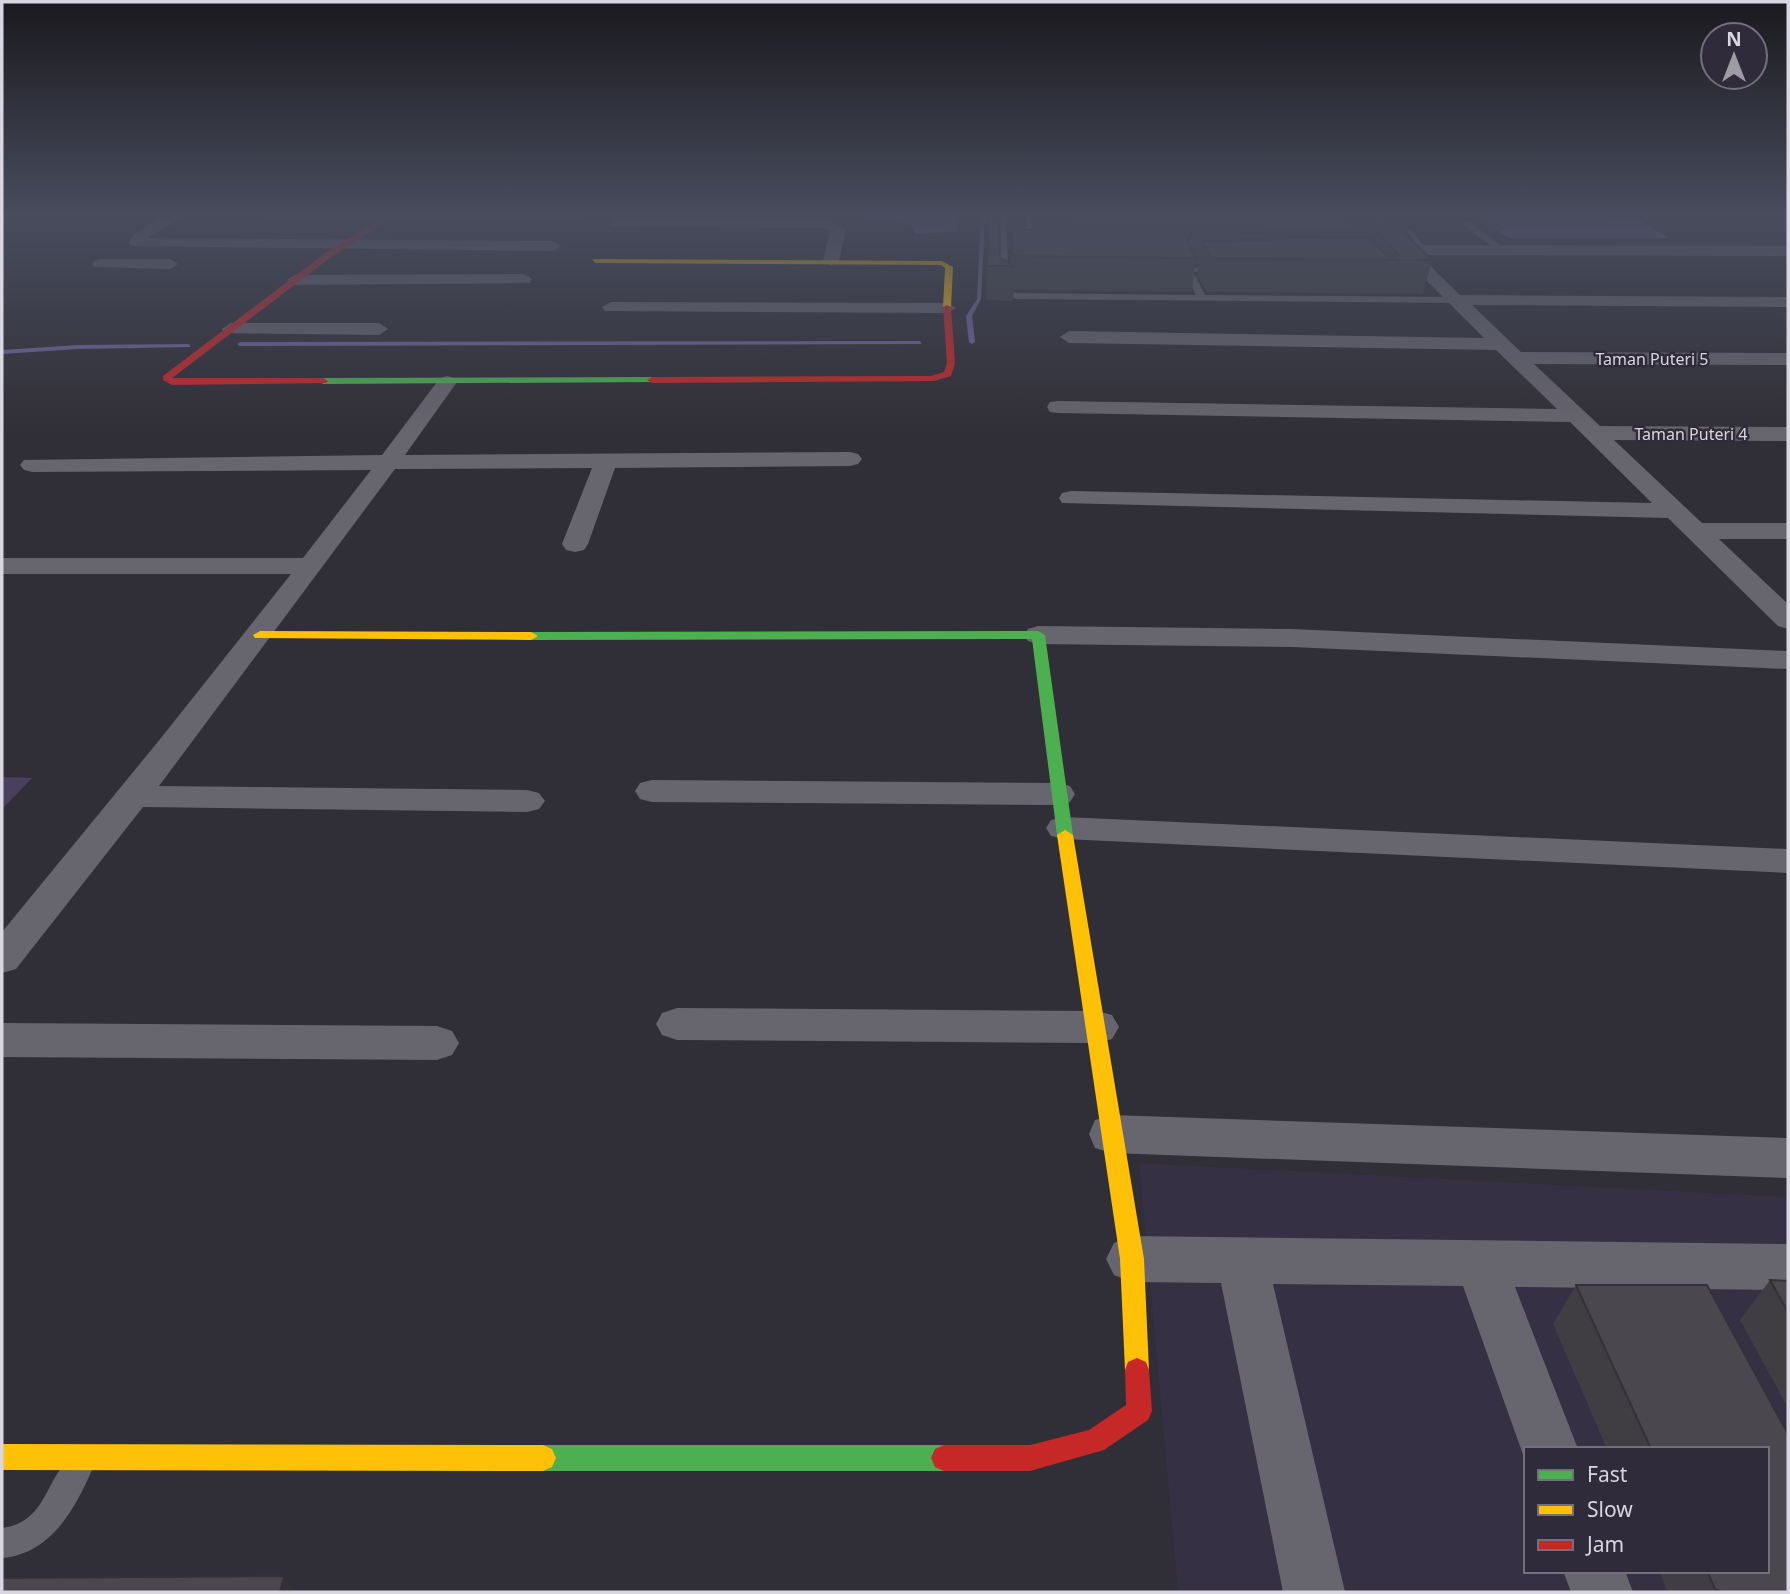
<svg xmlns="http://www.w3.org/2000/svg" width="1790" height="1594" font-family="'Noto Sans',sans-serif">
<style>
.built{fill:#353043;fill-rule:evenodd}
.green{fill:#494060}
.water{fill:#72639a}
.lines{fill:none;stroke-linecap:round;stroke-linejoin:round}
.stream{fill:#72639a;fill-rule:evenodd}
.lane{fill:#67656e;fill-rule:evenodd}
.street{fill:#67656e;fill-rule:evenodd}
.fast{fill:#4caf50;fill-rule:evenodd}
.slow{fill:#ffc107;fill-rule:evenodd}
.jam{fill:#c62828;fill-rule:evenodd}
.wall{fill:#403e43}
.shaded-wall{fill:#343237}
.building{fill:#4a484e;stroke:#343237;stroke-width:2}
.labels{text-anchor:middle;stroke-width:5;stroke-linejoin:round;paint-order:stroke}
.far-street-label{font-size:16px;fill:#d8d6e0;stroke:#2f2b3a}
</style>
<rect width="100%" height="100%" fill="#302e36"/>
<path class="built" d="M 1139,1163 L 1788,1197 L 1788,1592 L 1178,1592 ZM 1526,1449 L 1767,1449 L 1767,1571 L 1526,1571 Z"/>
<path class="green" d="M 2,777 L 32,778 L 2,809 Z"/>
<path class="water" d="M 869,215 L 958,215 L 957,231 L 915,234 L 911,225 L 904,221 L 864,219 Z
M 1479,216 L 1634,217 L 1669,238 L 1509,238 L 1497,230 L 1506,229 L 1496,223 L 1488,223 Z"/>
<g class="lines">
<path class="stream" d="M 981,215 L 985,215 L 981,299 L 972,316 L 975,342 L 972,344 L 969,342 L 966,316 L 977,299 Z
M 919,341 L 921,342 L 921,344 L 240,346 L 237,344 L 240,342 Z
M 188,344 L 190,345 L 190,347 L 78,349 L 2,354 L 2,350 L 78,345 Z"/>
<path class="lane" d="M 1000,215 L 1016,215 L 1006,218 L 1009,291 L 1017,293 L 1196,295 L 1185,273 L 1187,268 L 1220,266 L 1223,270 L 1193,272 L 1205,295 L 1456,297 L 1460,300 L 1456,303 L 1016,299 L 1001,292 Z
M 1025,215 L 1033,215 L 1034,239 L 1014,243 L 1014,239 L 1026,237 Z
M 1464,222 L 1470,222 L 1507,250 L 1500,252 L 1464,226 Z
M 1406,230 L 1412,230 L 1428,252 L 1422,252 Z
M 77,1455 L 87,1460 L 92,1470 C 74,1511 50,1554 2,1558 L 2,1528 C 51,1522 45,1469 77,1455 Z"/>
<path class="street" d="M 167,215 L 185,215 L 148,238 L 553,241 L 561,246 L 553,251 L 131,246 L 129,243 L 134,234 Z
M 264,215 L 585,215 L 585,216 L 578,220 L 271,219 Z
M 617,219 L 826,220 L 846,229 L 839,261 L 831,266 L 823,261 L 830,231 L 824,228 L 612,226 L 610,223 Z
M 1425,245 L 1788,246 L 1788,256 L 1419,255 L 1460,295 L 1788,297 L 1788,307 L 1472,305 L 1521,352 L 1788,353 L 1788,365 L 1534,364 L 1600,426 L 1788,427 L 1788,441 L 1614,440 L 1702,523 L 1788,523 L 1788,539 L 1719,539 L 1788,604 L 1788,629 L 1778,626 L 1668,518 L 1062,503 L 1059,498 L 1062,493 L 1071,491 L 1652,503 L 1570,422 L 1058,413 L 1050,412 L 1047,407 L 1050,402 L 1058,401 L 1557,409 L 1496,350 L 1069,343 L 1060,337 L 1069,331 L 1484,338 L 1400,254 L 1405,248 Z
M 100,259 L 170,259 L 178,264 L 170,269 L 94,267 L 92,264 L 94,261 Z
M 524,274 L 532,279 L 530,283 L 295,285 L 287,280 L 295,275 Z
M 611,302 L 947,303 L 956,308 L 947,313 L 605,311 L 602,307 Z
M 231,323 L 379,323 L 388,329 L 379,335 L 224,333 L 222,329 Z
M 447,376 L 454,378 L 457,382 L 405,455 L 850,452 L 858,454 L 862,459 L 858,464 L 850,466 L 615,468 L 588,544 L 584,550 L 575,552 L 566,550 L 562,544 L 592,468 L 395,469 L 159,786 L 527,790 L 539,793 L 545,801 L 539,809 L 527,812 L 143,807 L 16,969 L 2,973 L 2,932 L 161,738 L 291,574 L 2,574 L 2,558 L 303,558 L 371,470 L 32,472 L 24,470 L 20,465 L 24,460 L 382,455 L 440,378 Z
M 1038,626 L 1292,629 L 1788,651 L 1788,669 L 1292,647 L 1038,644 L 1028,641 L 1023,635 L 1028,629 Z
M 652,780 L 1058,783 L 1070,786 L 1075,794 L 1070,802 L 1058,805 L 652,802 L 640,799 L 635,791 L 640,783 Z
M 1064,817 L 1788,849 L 1788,873 L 1064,839 L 1051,836 L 1046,828 L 1051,820 Z
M 677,1008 L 1097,1011 L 1112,1015 L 1119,1027 L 1112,1039 L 1097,1043 L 677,1040 L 662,1035 L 656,1024 L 662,1013 Z
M 2,1023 L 437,1026 L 452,1031 L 459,1043 L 452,1055 L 437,1060 L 2,1057 Z
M 1112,1115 L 1788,1138 L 1788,1178 L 1112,1153 L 1095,1148 L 1089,1134 L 1095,1120 Z
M 1132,1236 L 1788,1244 L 1788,1290 L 1515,1287 L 1578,1449 L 1526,1449 L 1526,1463 L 1463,1286 L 1273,1284 L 1345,1592 L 1283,1592 L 1221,1283 L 1132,1282 L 1114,1275 L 1106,1259 L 1114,1243 Z
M 1563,1571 L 1625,1571 L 1633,1592 L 1571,1592 Z"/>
<path class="fast" d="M 652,377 L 657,380 L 655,382 L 323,384 L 318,381 L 323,378 Z
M 1038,631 L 1045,635 L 1073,835 L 1065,840 L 1057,835 L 1032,639 L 531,640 L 524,636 L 531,632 Z
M 543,1445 L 944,1445 L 953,1449 L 957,1458 L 953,1467 L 944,1471 L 543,1471 L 534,1467 L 530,1458 L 534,1449 Z"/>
<path class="slow" d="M 592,259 L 942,261 L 953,267 L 951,307 L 947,309 L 943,307 L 945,268 L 941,265 L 595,263 Z
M 260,631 L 531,632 L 538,636 L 531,640 L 255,638 L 253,635 Z
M 1065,830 L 1073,835 L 1144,1259 L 1149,1370 L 1146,1378 L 1137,1382 L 1128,1378 L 1125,1370 L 1120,1259 L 1057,835 Z
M 2,1444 L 543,1445 L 552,1449 L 556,1458 L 552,1467 L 543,1471 L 2,1470 Z"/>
<path class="jam" d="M 387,215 L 395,215 L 330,258 L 172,378 L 323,378 L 328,381 L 326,383 L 172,385 L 163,380 L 163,376 L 324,254 Z
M 947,305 L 951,307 L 955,363 L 951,376 L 934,381 L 652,383 L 647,380 L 652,377 L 931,376 L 944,372 L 947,363 L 943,307 Z
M 1137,1358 L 1146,1362 L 1149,1370 L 1152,1411 L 1148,1420 L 1104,1450 L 1030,1471 L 944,1471 L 935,1467 L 931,1458 L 935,1449 L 944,1445 L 1030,1445 L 1089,1430 L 1126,1405 L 1125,1370 L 1128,1362 Z"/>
</g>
<path class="wall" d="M 989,215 L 1000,258 L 1011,263 L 1012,237 L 1009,237 L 1009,215 L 1024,215 L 1024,230 L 1034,230 L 1035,215 L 1386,215 L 1432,260 L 1423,294 L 1207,292 L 1197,275 L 1199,265 L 1195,265 L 1192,292 L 1014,290 L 1013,301 L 986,300 Z
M 1770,1280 L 1788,1281 L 1788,1408 L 1740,1320 Z
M 1576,1285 L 1707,1285 L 1788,1434 L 1788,1592 L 1668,1592 L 1659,1571 L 1767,1571 L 1767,1449 L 1607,1449 L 1553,1324 Z"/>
<path class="shaded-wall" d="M 1011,215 L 1024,215 L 1023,235 L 1012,230 L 1012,237 L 1009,237 Z
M 1293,228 L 1287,259 L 1264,258 L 1268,232 Z
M 284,1576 L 296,1592 L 280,1592 Z"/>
<path class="building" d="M 989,215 L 999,215 L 1000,258 L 1015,266 L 987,266 Z
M 1062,215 L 1346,215 L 1360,229 L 1293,228 L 1268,232 L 1191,233 L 1187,241 L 1196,258 L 1019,256 L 1013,255 L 1012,230 L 1056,230 L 1070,222 Z
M 1362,215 L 1386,215 L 1432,260 L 1212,258 L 1202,241 L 1269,240 L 1293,237 L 1370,238 L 1388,257 L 1399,255 Z
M 1770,1280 L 1788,1281 L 1788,1312 Z
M 1576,1285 L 1707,1285 L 1788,1434 L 1788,1592 L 1721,1592 L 1715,1589 L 1707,1571 L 1767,1571 L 1767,1449 L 1651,1449 Z
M 284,1576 L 280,1592 L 2,1592 L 2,1578 Z"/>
<linearGradient id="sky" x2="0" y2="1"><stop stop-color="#1a191e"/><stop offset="0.49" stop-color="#484c5d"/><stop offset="1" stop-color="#484c5d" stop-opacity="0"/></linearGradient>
<rect width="1790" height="438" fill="url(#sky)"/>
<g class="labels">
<g class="far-street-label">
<text x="1652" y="365">Taman Puteri 5</text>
<text x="1691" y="440">Taman Puteri 4</text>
</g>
</g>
<rect width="1790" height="1594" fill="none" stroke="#d8d6e0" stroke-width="7"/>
<rect x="1524" y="1447" width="245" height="126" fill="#2f2b3a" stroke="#736f7c" stroke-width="2"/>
<rect x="1538" y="1470" width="35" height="10" fill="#4caf50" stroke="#736f7c" stroke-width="2"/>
<text x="1587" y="1482" font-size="21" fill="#d8d6e0">Fast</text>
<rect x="1538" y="1505" width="35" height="10" fill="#ffc107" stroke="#736f7c" stroke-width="2"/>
<text x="1587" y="1517" font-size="21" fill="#d8d6e0">Slow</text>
<rect x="1538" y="1540" width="35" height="10" fill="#c62828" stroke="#736f7c" stroke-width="2"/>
<text x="1587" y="1552" font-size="21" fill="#d8d6e0">Jam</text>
<g transform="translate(1734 56)"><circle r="33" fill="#2f2b3a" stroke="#736f7c" stroke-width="2"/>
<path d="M0-5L12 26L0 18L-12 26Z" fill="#9d9ba4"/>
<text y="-10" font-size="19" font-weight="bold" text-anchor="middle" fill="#d8d6e0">N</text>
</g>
</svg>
